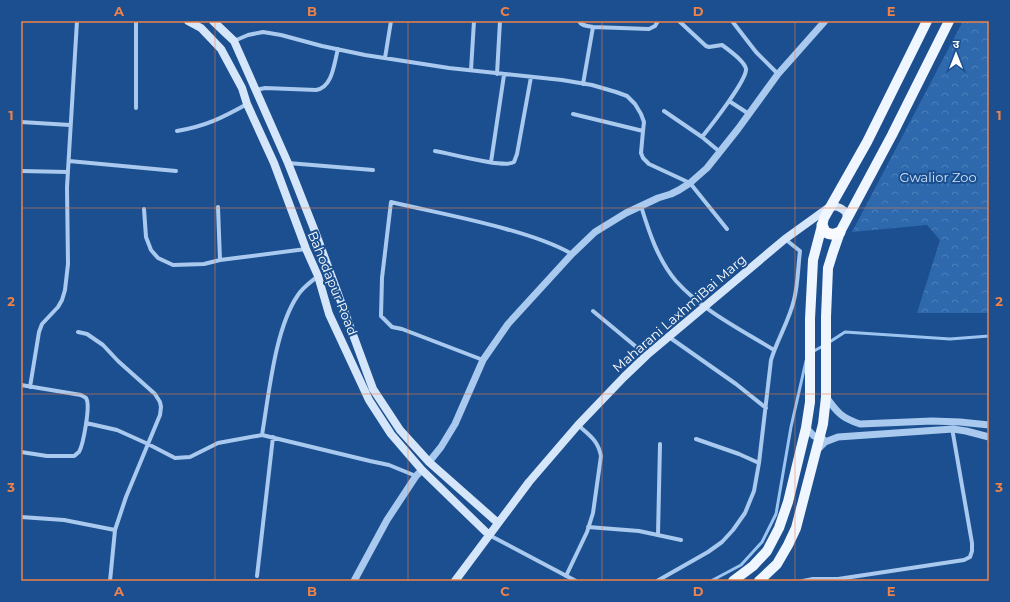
<svg xmlns="http://www.w3.org/2000/svg" width="1010" height="602" font-family="Montserrat,'Noto Sans Devanagari',sans-serif">
<style>
.park{fill:url(#park-crowns)}
.lines{fill:none;stroke-linecap:round;stroke-linejoin:round}
.stream{stroke:#9cc4f0;stroke-width:3}
.minor{stroke:#a9c9ee;stroke-width:4}
.tertiary{stroke:#a9c9ee;stroke-width:7}
.secondary{stroke:#d6e6fa;stroke-width:8}
.primary{stroke:#f0f6ff;stroke-width:10}
.trunk{stroke:#f8faff;stroke-width:11}
.grid{fill:none;stroke:#ee8249;stroke-width:1;stroke-opacity:0.55}
.labels{text-anchor:middle;stroke-width:4;stroke-linejoin:round;paint-order:stroke}
.park-label{font-size:13px;fill:#cfe3fa;stroke:#1b4f8f}
.street-label{font-size:13px;fill:#fff;stroke:#1b4f8f}
.neatline{fill:none;stroke:#ee8249;stroke-width:1.5}
.grid-label{font-size:13px;text-anchor:middle;font-weight:bold;fill:#ee8249}
</style>
<defs>
<pattern id="park-crowns" width="20" height="18" patternUnits="userSpaceOnUse"><rect width="20" height="18" fill="#2e69ad"/><path d="M2 6a3 3 0 1 1 6 0M12 15a3 3 0 1 1 6 0" fill="none" stroke="#4d80b9"/></pattern>
</defs>
<rect width="100%" height="100%" fill="#1b4f8f"/>
<path class="park" d="M 963,21 L 989,21 L 989,313 L 917,313 L 940,240 L 927,225 L 852,232 Z"/>
<g class="lines">
<path class="stream" d="M 828,343 L 845,332 L 950,339 L 989,336
M 812,352 L 823,346
M 711,581 L 741,565 L 762,542 L 776,514 L 791,427 L 806,361"/>
<path class="minor" d="M 579,21 C 581,26 588,26 593,27 L 649,29 L 655,26 L 658,21
M 679,21 L 706,46 L 709,47 L 722,45 C 729,50 745,62 746,69 C 747,80 710,127 702,137
M 732,21 L 756,52 L 778,74
M 234,41 L 248,35 L 263,32 L 281,35 L 322,46 L 365,55 L 449,68 L 562,80 L 592,85 L 616,92 L 627,96 L 635,104 L 641,114 L 644,122 L 643,131 L 641,153 L 643,158 L 649,164 L 690,183 L 727,229
M 385,58 L 391,21
M 471,70 L 474,21
M 497,74 L 500,21
M 583,84 L 593,27
M 256,90 L 265,88 L 316,90 C 333,87 334,63 338,49
M 729,101 L 749,114
M 136,108 L 136,21
M 664,111 L 702,137 L 720,152
M 573,114 L 643,131
M 21,122 L 70,125
M 177,131 C 206,126 222,118 247,104
M 435,151 C 449,153 505,169 514,162 L 517,154 L 531,77
M 69,161 L 176,171
M 491,162 L 504,75
M 288,163 L 373,170
M 21,171 L 68,172
M 641,206 C 649,232 658,260 676,281 C 703,311 740,329 774,350
M 218,207 L 220,260
M 144,209 L 146,237 L 151,250 L 158,258 L 173,265 L 204,264 L 220,260 L 306,249
M 593,311 L 646,355
M 78,332 L 87,334 L 103,345 L 118,361 L 155,394 L 160,402 L 161,407 L 160,415 L 126,497 L 115,530 L 110,581
M 669,337 L 736,384 L 766,408
M 483,360 L 402,329 L 392,327 L 381,316 L 382,278 L 391,202 C 429,211 468,218 506,229 C 528,235 551,242 572,254
M 21,385 L 81,395 C 82,396 85,397 86,398 C 91,405 83,445 79,452 C 78,452 75,456 74,456 L 47,456 L 21,452
M 30,387 L 39,332 L 42,324 L 58,307 L 62,300 L 65,290 L 68,264 L 67,187 L 77,21
M 86,423 L 117,430 L 148,444 L 175,458 L 190,457 L 218,443 L 262,435 L 370,461 L 389,465 L 416,476
M 262,435 C 269,394 275,328 298,295 C 303,287 311,282 318,276
M 696,439 L 739,454 L 759,463
M 21,517 L 64,520 L 115,530
M 588,527 L 639,531 L 681,540
M 489,535 L 576,581
M 658,535 L 660,444
M 257,576 L 273,437
M 566,576 L 587,532 L 593,513 L 601,456 C 598,440 589,435 578,425
M 657,581 L 708,552 L 722,542 L 733,530 L 745,513 L 754,491 L 759,463 L 771,360 C 777,340 789,321 794,300 C 798,284 798,267 800,251 L 785,239
M 803,581 L 813,579 L 838,579 L 964,560 L 970,557 L 972,551 L 972,543 L 952,428"/>
<path class="tertiary" d="M 826,397 C 837,412 841,418 860,424 L 932,421 L 960,422 L 989,425
M 806,428 L 814,436 L 823,439
M 817,450 L 825,442 L 838,437 L 953,429 L 966,431 L 989,437
M 429,462 L 441,447 L 455,424 L 483,360 L 508,324 L 572,254 L 595,232 L 626,213 L 658,198 L 671,194 L 679,190 L 690,183 L 707,168 L 738,129 L 778,74 L 825,21
M 354,581 L 387,520 L 416,476 L 422,470"/>
<path class="secondary" d="M 188,21 L 201,28 L 221,49 L 242,88 L 247,104 L 274,163 L 306,249 L 318,276 L 329,314 L 369,400 L 391,434 L 422,470 L 489,535
M 213,21 L 234,41 L 288,163 L 316,234 L 373,389 L 400,430 L 429,462 L 498,523
M 455,581 L 529,482 L 578,425 L 624,377 L 647,355 L 785,239 L 828,208 C 836,205 840,207 846,212 L 847,219"/>
<path class="primary" d="M 733,581 L 753,566 L 767,551 L 779,528 L 788,502 L 806,428 L 810,402 L 810,319 L 813,260 L 824,218 L 867,142 L 927,21
M 759,581 L 777,564 L 788,545 L 796,528 L 823,424 L 826,397 L 826,317 L 828,268 L 833,252 L 840,232 L 892,135 L 949,21"/>
<path class="trunk" d="M 822,225 L 825,232 C 831,235 834,235 840,232"/>
</g>
<path class="grid" d="M 215,21 L 215,581M 408,21 L 408,581M 602,21 L 602,581M 795,21 L 795,581M 21,208 L 989,208M 21,394 L 989,394"/>
<g class="labels">
<g class="park-label">
<text x="938" y="182">Gwalior Zoo</text>
</g>
<g class="street-label">
<text transform="translate(333 283) rotate(68)" y="5">Bahodapur Road</text>
<text transform="translate(679 313) rotate(-41)" y="5">Maharani LaxhmiBai Marg</text>
</g>
</g>
<rect width="1010" height="602" fill="none" stroke="#1b4f8f" stroke-width="44"/>
<g transform="translate(956 54)" stroke="#1b4f8f" stroke-width="3" paint-order="stroke">
<path d="M0-3L7 15L0 10L-7 15Z" fill="#ffffff"/>
<text y="-6" font-size="11" font-weight="bold" text-anchor="middle" fill="#ffffff">उ</text>
</g>
<rect x="22" y="22" width="966" height="558" class="neatline"/>
<g class="grid-label">
<text x="119" y="16">A</text>
<text x="312" y="16">B</text>
<text x="505" y="16">C</text>
<text x="698" y="16">D</text>
<text x="891" y="16">E</text>
<text x="11" y="120">1</text>
<text x="999" y="120">1</text>
<text x="11" y="306">2</text>
<text x="999" y="306">2</text>
<text x="11" y="492">3</text>
<text x="999" y="492">3</text>
<text x="119" y="596">A</text>
<text x="312" y="596">B</text>
<text x="505" y="596">C</text>
<text x="698" y="596">D</text>
<text x="891" y="596">E</text>
</g>
</svg>
